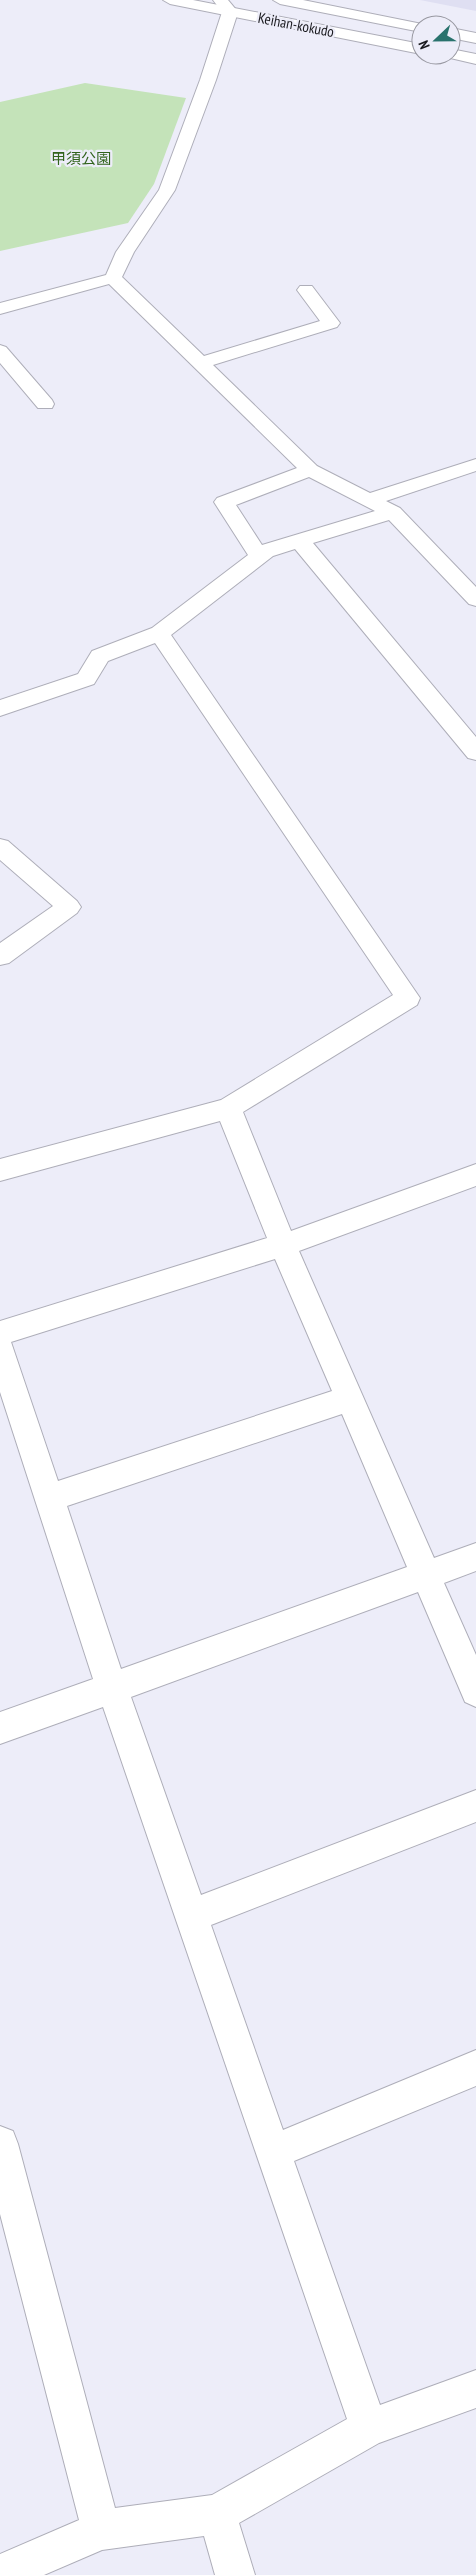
<svg xmlns="http://www.w3.org/2000/svg" width="476" height="2575" font-family="'PT Sans Narrow','Noto Sans JP',sans-serif">
<style>
.built{fill:#dfdff2}
.green{fill:#c4e3b9}
.lines{fill:none;stroke-linecap:round;stroke-linejoin:round}
.minor-casing{stroke:#aeaeb9;stroke-width:2}
.highway-casing{stroke:#aeaeb9;stroke-width:2}
.minor{fill:#fff;fill-rule:evenodd}
.highway{fill:#fff;fill-rule:evenodd}
.labels{text-anchor:middle;stroke-width:4.5;stroke-linejoin:round;paint-order:stroke}
.far-street-label{font-size:15px;fill:#19191e;stroke:#ededf9}
.far-park-label{font-size:15px;fill:#32641d;stroke:#ededf9}
</style>
<rect width="100%" height="100%" fill="#ededf9"/>
<path class="built" d="M 420,0 L 476,0 L 476,11 Z"/>
<path class="green" d="M 85,83 L 186,98 L 154,184 L 128,223 L 0,251 L 0,102 Z"/>
<g class="lines">
<g class="minor-casing">
<path id="minor" d="M 213,0 L 228,0 L 238,12 L 216,80 L 175,190 L 134,252 L 122,277 L 204,356 L 320,321 L 297,290 L 300,286 L 312,286 L 340,323 L 337,327 L 213,365 L 317,466 L 370,493 L 476,459 L 476,471 L 386,501 L 400,508 L 476,587 L 476,606 L 469,604 L 389,520 L 313,543 L 476,737 L 476,760 L 468,758 L 295,549 L 273,556 L 171,635 L 420,998 L 417,1005 L 243,1112 L 291,1231 L 476,1164 L 476,1186 L 299,1251 L 434,1558 L 476,1543 L 476,1571 L 444,1583 L 476,1655 L 476,1707 L 465,1702 L 418,1592 L 131,1697 L 201,1895 L 476,1790 L 476,1822 L 211,1925 L 283,2130 L 476,2050 L 476,2086 L 294,2161 L 380,2405 L 476,2370 L 476,2408 L 379,2443 L 239,2523 L 255,2575 L 215,2575 L 204,2536 L 102,2550 L 44,2575 L 0,2575 L 0,2554 L 79,2520 L 0,2214 L 0,2126 L 13,2131 L 18,2144 L 115,2508 L 212,2495 L 347,2419 L 103,1707 L 0,1744 L 0,1712 L 93,1679 L 0,1392 L 0,1321 L 267,1238 L 220,1121 L 0,1181 L 0,1159 L 221,1100 L 393,995 L 155,643 L 108,661 L 94,684 L 0,716 L 0,700 L 78,674 L 92,651 L 152,628 L 248,555 L 214,502 L 217,498 L 297,468 L 109,284 L 0,314 L 0,303 L 106,275 L 116,252 L 159,190 L 200,80 L 222,12 ZM 309,477 L 375,511 L 262,545 L 236,505 ZM 275,1259 L 332,1391 L 58,1481 L 11,1342 ZM 342,1414 L 407,1567 L 121,1669 L 67,1506 Z
M 0,345 L 6,347 L 52,400 L 54,404 L 52,408 L 38,408 L 0,363 Z
M 0,839 L 8,841 L 77,901 L 81,907 L 77,913 L 9,963 L 0,965 L 0,943 L 53,906 L 0,860 Z"/>
</g>
<g class="highway-casing">
<path id="highway" d="M 163,0 L 193,0 L 421,44 L 421,54 L 170,4 Z
M 273,0 L 303,0 L 427,25 L 421,25 L 421,32 L 280,4 Z
M 451,28 L 476,33 L 476,43 L 451,38 Z
M 451,49 L 476,54 L 476,64 L 446,57 L 444,55 L 451,55 Z"/>
</g>
<use href="#minor" class="minor"/>
<use href="#highway" class="highway"/>
</g>
<g class="labels">
<g class="far-street-label">
<text transform="translate(296 25) rotate(11)" y="5">Keihan-kokudo</text>
</g>
<g class="far-park-label">
<text x="81" y="164">甲須公園</text>
</g>
</g>
<g transform="translate(436 40) rotate(248)"><circle r="24" fill="#ededf9" stroke="#9898a1"/>
<path d="M0-4L9 19L0 12L-9 19Z" fill="#29726d"/>
<text y="-8" font-size="14" font-weight="bold" text-anchor="middle" fill="#19191e">N</text>
</g>
</svg>
